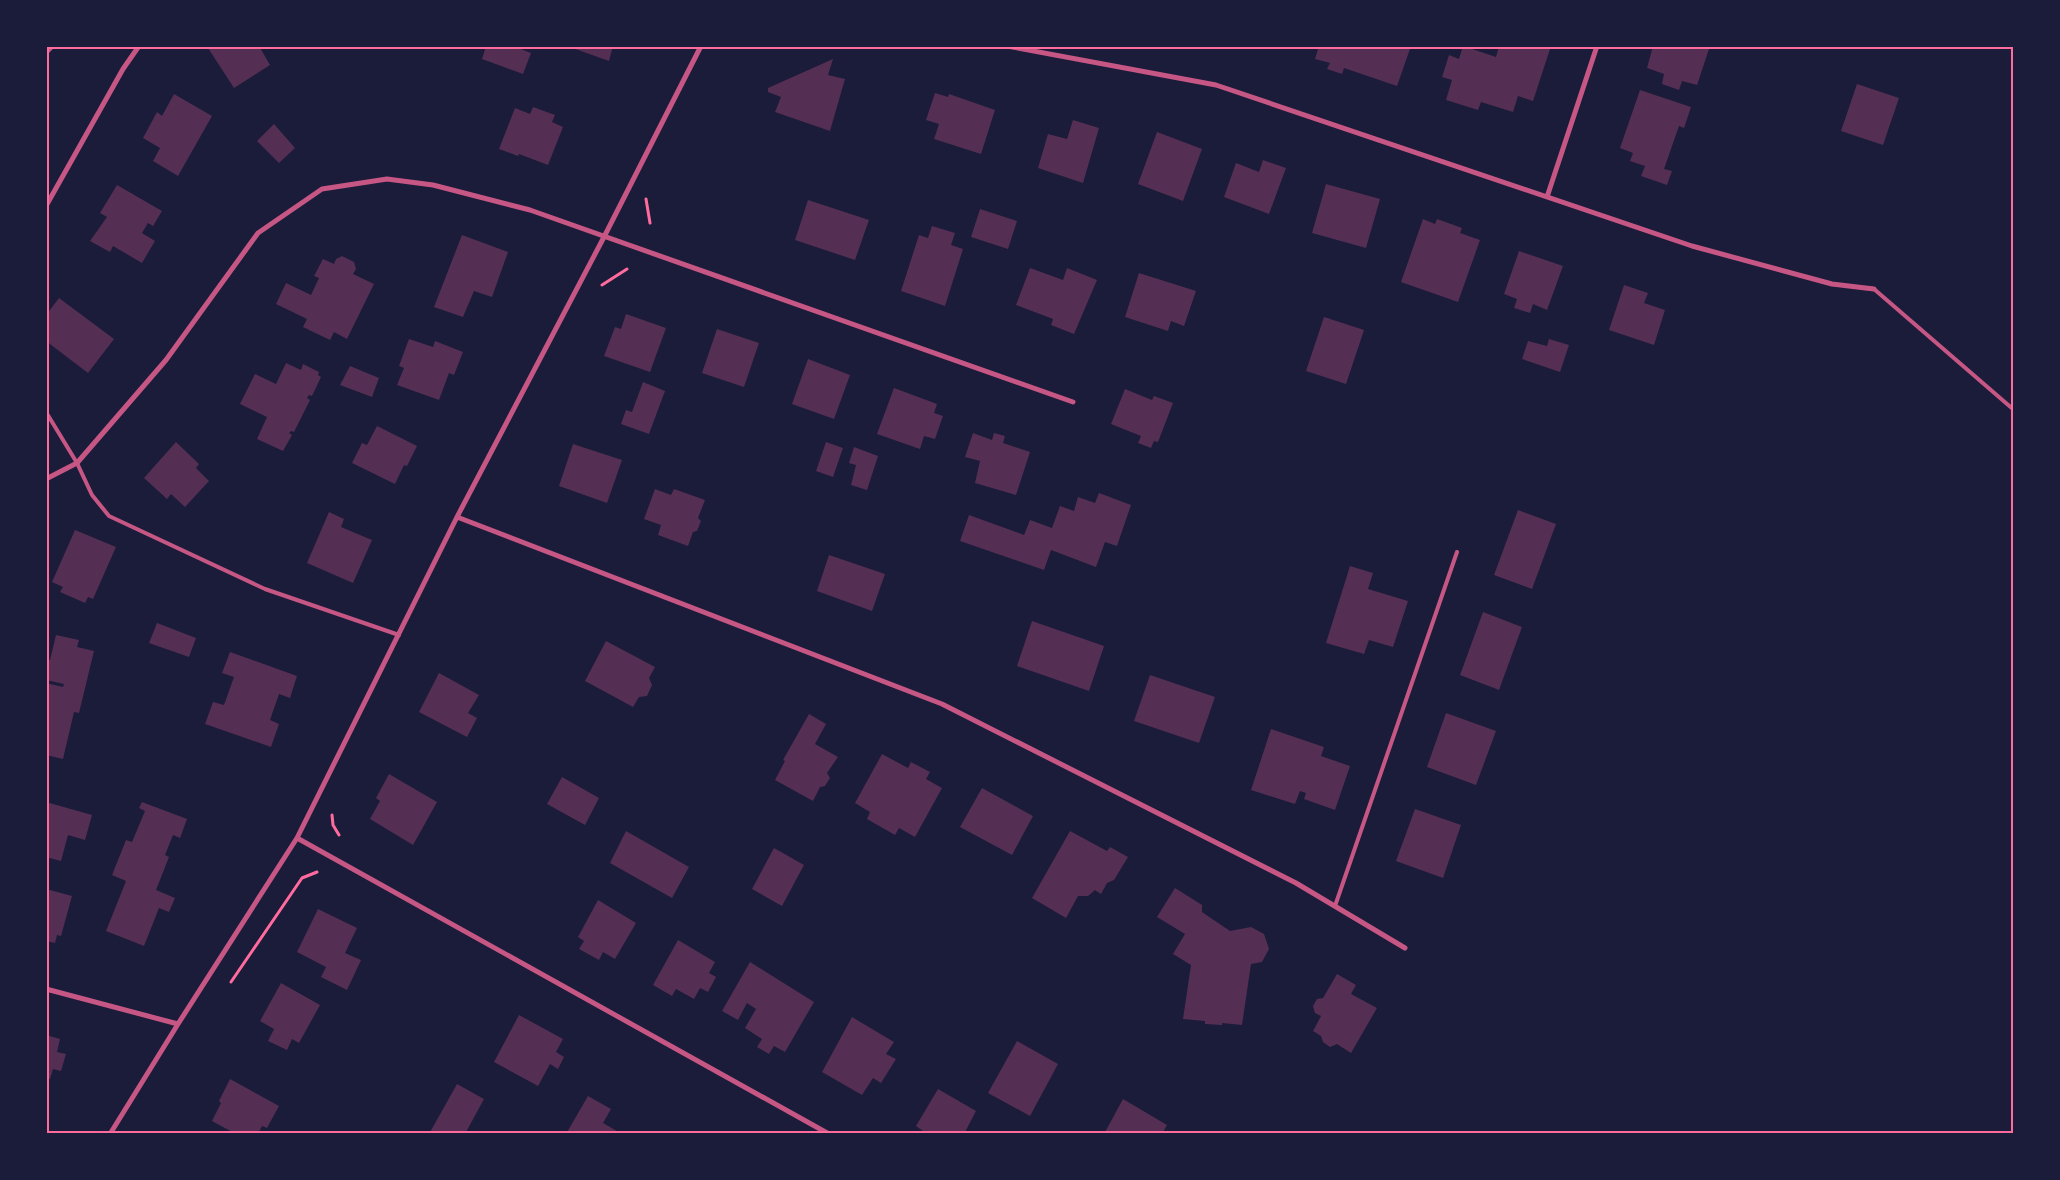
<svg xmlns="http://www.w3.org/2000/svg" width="2060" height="1180" font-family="Raleway,sans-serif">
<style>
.building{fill:#542f53}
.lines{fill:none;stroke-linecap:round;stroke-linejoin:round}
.path{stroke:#ff6b9d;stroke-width:3}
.service{stroke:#c65784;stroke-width:4}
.minor{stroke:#c65784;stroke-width:5}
.neatline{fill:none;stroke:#ff6b9d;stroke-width:2}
</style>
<rect width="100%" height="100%" fill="#1b1b3a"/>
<path class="building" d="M 211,46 L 259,46 L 270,65 L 234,88 L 208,48 Z
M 486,46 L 513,46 L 531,53 L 523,74 L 482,59 Z
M 567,46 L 613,46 L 609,61 Z
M 1319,46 L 1411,46 L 1397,86 L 1344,68 L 1342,74 L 1327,69 L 1330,63 L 1315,59 Z
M 1463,46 L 1496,57 L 1499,46 L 1551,46 L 1533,101 L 1518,96 L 1513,112 L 1481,102 L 1478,110 L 1446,100 L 1452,80 L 1442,77 L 1449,55 L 1459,59 Z
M 1653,46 L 1710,46 L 1697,85 L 1682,81 L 1679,90 L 1662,84 L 1664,74 L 1647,68 Z
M 833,59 L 828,75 L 845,79 L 830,131 L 775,112 L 781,97 L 768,92 L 768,88 Z
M 1857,84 L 1899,98 L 1883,145 L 1841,131 Z
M 1640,90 L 1691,107 L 1684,128 L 1679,126 L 1664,169 L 1672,171 L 1667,185 L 1641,176 L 1645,166 L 1630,161 L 1633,153 L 1620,148 Z
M 935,93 L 948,97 L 949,94 L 995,110 L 981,154 L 934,139 L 939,124 L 926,120 Z
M 174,94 L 212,116 L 178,176 L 153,161 L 160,148 L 143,138 L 157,112 L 162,116 Z
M 533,107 L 555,115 L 552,122 L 563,127 L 548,165 L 519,154 L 518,156 L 499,149 L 515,108 L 530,114 Z
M 1073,120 L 1099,128 L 1083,183 L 1038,168 L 1048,134 L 1067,139 Z
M 274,124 L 295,148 L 279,163 L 257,141 Z
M 1157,132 L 1202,149 L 1183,201 L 1138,184 Z
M 1263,160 L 1286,168 L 1269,214 L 1224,197 L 1236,163 L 1259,172 Z
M 1326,184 L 1380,199 L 1366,248 L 1312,233 Z
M 117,185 L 162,211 L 153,226 L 148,223 L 142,233 L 155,241 L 142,263 L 113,246 L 110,252 L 90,241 L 107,217 L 100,213 Z
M 808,200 L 869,220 L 855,260 L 795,240 Z
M 980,209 L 1017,221 L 1008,249 L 971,237 Z
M 1423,219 L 1435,224 L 1437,219 L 1462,228 L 1460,233 L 1480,240 L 1458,302 L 1401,282 Z
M 932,226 L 955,233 L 951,245 L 963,249 L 945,306 L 901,291 L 919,235 L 928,238 Z
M 462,235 L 508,252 L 492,297 L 474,291 L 463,317 L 434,307 Z
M 1519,251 L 1563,266 L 1547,310 L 1533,304 L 1530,313 L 1514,308 L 1517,299 L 1504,294 Z
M 342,256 L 354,262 L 356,269 L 353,274 L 374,284 L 347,339 L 334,332 L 330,340 L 303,327 L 307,319 L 276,304 L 286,283 L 311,295 L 319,278 L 314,276 L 323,259 L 334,264 L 336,259 Z
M 1030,268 L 1063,280 L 1067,268 L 1097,280 L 1074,334 L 1051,325 L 1053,319 L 1016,305 Z
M 1139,273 L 1196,291 L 1184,326 L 1171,321 L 1168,331 L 1125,317 Z
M 1624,285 L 1648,293 L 1644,303 L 1665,310 L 1654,345 L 1609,330 Z
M 59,298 L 114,339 L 88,373 L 46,341 L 46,315 Z
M 626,314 L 666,328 L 650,372 L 604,356 L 615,327 L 621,329 Z
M 1324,317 L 1364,330 L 1346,384 L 1306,371 Z
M 717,329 L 759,343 L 744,387 L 702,373 Z
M 409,339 L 433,347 L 435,341 L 463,352 L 454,375 L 449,373 L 439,400 L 397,385 L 404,368 L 399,366 Z
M 1549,339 L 1569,345 L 1560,372 L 1522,359 L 1528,341 L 1547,346 Z
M 808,359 L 850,375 L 834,419 L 792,404 Z
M 286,363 L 301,370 L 303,364 L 319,372 L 318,375 L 321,377 L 312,396 L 309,395 L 307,398 L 310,400 L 294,432 L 291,431 L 289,433 L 292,435 L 283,451 L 257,439 L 267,417 L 240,404 L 255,374 L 276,384 Z
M 350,366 L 379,378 L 372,397 L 340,385 Z
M 643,382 L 665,391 L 649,434 L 621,424 L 626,410 L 632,412 Z
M 894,388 L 937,404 L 934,413 L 943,416 L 935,439 L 924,436 L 920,449 L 877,434 Z
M 1125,389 L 1152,400 L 1154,396 L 1173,403 L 1158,442 L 1154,441 L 1151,448 L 1138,443 L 1141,436 L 1111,424 Z
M 377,426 L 417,446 L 407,466 L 404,465 L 395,484 L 352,463 L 362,443 L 367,445 Z
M 973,433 L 992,440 L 994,433 L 1005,436 L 1003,443 L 1030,452 L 1016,495 L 975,483 L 980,461 L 965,457 Z
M 176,442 L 199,464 L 196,468 L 209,481 L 185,507 L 171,494 L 167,499 L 144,478 Z
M 826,442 L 843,448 L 833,477 L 816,471 Z
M 573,444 L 622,460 L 607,503 L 559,486 Z
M 854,447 L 878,456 L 867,490 L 851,485 L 856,465 L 849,463 Z
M 655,489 L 671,495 L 674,489 L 705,500 L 698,518 L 701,521 L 697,531 L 693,532 L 688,546 L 658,535 L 661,525 L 644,519 Z
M 1099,493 L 1131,505 L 1117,546 L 1105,542 L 1096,567 L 1051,550 L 1044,570 L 960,541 L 969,515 L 1024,535 L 1030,520 L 1052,528 L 1060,506 L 1074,511 L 1078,497 L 1095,503 Z
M 1518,510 L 1556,524 L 1532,589 L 1494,575 Z
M 329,512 L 344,519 L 341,527 L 372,540 L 353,583 L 307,563 Z
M 75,530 L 116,547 L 93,599 L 88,597 L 85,603 L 60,592 L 63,587 L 52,582 Z
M 829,555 L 885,574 L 872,611 L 817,591 Z
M 1350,566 L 1373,573 L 1368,589 L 1408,601 L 1393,647 L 1369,640 L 1364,654 L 1326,643 Z
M 1483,612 L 1522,627 L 1499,690 L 1460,675 Z
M 1032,621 L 1104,646 L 1089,691 L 1017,666 Z
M 157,623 L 196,638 L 189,657 L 149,643 Z
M 56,635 L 79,640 L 77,647 L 94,651 L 79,713 L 74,712 L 63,759 L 46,755 L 46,683 L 63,687 L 64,684 L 46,680 L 46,660 L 50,660 Z
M 606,641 L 655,667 L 649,678 L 652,685 L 647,696 L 639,697 L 633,707 L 585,681 Z
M 230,652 L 297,676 L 290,698 L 279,694 L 270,720 L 279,724 L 271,747 L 205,724 L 213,702 L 224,705 L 234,677 L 222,673 Z
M 439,673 L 479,695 L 468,713 L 477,718 L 467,737 L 419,712 Z
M 1150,675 L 1215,697 L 1199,743 L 1134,721 Z
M 1446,713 L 1496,731 L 1476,785 L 1427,767 Z
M 809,714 L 826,724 L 815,744 L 838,757 L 827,773 L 830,778 L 825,786 L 820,787 L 813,801 L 775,780 L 785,761 L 783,760 Z
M 1271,729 L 1324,747 L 1321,756 L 1350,766 L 1335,810 L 1304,799 L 1306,793 L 1300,791 L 1295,804 L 1251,790 Z
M 882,754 L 908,768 L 911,762 L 930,772 L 926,779 L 942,788 L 915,837 L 899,828 L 895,835 L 867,819 L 870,812 L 855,803 Z
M 389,774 L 437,802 L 413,845 L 370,819 L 380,801 L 376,798 Z
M 562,777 L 599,798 L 585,825 L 547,804 Z
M 982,788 L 1033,816 L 1012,855 L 960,827 Z
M 46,802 L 92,815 L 85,840 L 68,835 L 61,861 L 46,857 Z
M 142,802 L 187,819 L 180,838 L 173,835 L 165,855 L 169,857 L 156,890 L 175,898 L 169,912 L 159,908 L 144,946 L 106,931 L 126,881 L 112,875 L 126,840 L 132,842 L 145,811 L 139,808 Z
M 1415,809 L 1461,825 L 1443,878 L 1396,861 Z
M 626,831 L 689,867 L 672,898 L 610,863 Z
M 1070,831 L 1107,851 L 1110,847 L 1128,857 L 1114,880 L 1107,883 L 1101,894 L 1095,890 L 1088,896 L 1078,896 L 1066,918 L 1032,898 Z
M 774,848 L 804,865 L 782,906 L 752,889 Z
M 1175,888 L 1202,905 L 1202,912 L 1230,931 L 1251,927 L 1264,934 L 1269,949 L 1262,962 L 1251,964 L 1242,1025 L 1222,1023 L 1222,1025 L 1205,1024 L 1205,1021 L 1183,1019 L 1191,965 L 1173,954 L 1185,934 L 1157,917 Z
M 46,889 L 72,896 L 61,936 L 57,935 L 55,943 L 46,941 Z
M 598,900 L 636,923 L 615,959 L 603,952 L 599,960 L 579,949 L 584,941 L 578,937 Z
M 318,909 L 357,928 L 345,953 L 361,960 L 347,990 L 321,977 L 326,967 L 297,952 Z
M 678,940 L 715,962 L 709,973 L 716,977 L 708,992 L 700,988 L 694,999 L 676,989 L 672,996 L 653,985 Z
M 750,962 L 814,1002 L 785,1052 L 774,1046 L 769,1054 L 757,1047 L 762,1039 L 745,1028 L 756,1009 L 747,1003 L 738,1020 L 722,1011 Z
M 1337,974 L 1356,985 L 1351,994 L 1377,1008 L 1351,1053 L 1337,1044 L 1330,1047 L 1323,1042 L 1321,1036 L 1313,1031 L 1321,1016 L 1315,1013 L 1313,1006 L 1317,999 L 1323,998 Z
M 281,983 L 320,1005 L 299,1043 L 292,1039 L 287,1050 L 268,1041 L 274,1029 L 260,1021 Z
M 519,1015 L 563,1039 L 556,1052 L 564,1057 L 558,1069 L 550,1064 L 538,1086 L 494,1062 Z
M 852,1017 L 894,1042 L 886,1054 L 896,1059 L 881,1083 L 873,1078 L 862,1095 L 822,1072 Z
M 46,1035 L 60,1039 L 57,1052 L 66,1054 L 61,1071 L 53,1069 L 50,1079 L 46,1078 Z
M 1017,1041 L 1058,1064 L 1030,1116 L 988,1093 Z
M 230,1079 L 279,1106 L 267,1128 L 262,1126 L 258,1134 L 236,1134 L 212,1121 L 221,1103 L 219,1101 Z
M 457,1084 L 484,1099 L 465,1134 L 429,1134 Z
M 938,1089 L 976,1111 L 964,1134 L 922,1134 L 923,1131 L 916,1126 Z
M 588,1096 L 611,1109 L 603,1123 L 622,1134 L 566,1134 Z
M 1123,1099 L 1167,1125 L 1162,1134 L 1104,1134 Z"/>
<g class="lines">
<path class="path" d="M 646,199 L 650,223
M 602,285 L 627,269
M 332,815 L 333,825 L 339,835
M 231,982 L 302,878 L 317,872"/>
<path class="service" d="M 46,53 L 53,46
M 1874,289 L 2014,410
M 46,412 L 77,463 L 92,495 L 109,516 L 265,589 L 399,635
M 1335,906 L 1457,552"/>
<path class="minor" d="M 1007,46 L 1216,85 L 1692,246 L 1832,284 L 1874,289
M 1547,197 L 1597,46
M 46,206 L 123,69 L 139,46
M 46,479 L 77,463 L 166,360 L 258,233 L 322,189 L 387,179 L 433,185 L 530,210 L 1073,402
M 457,517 L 942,704 L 1296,883 L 1405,948
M 297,838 L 829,1134
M 46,989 L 178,1024
M 110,1134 L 178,1024 L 297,838 L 457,517 L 604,237 L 701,46"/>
</g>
<rect width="2060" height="1180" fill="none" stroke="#1b1b3a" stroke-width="95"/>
<rect x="48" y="48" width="1964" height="1084" class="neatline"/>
</svg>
